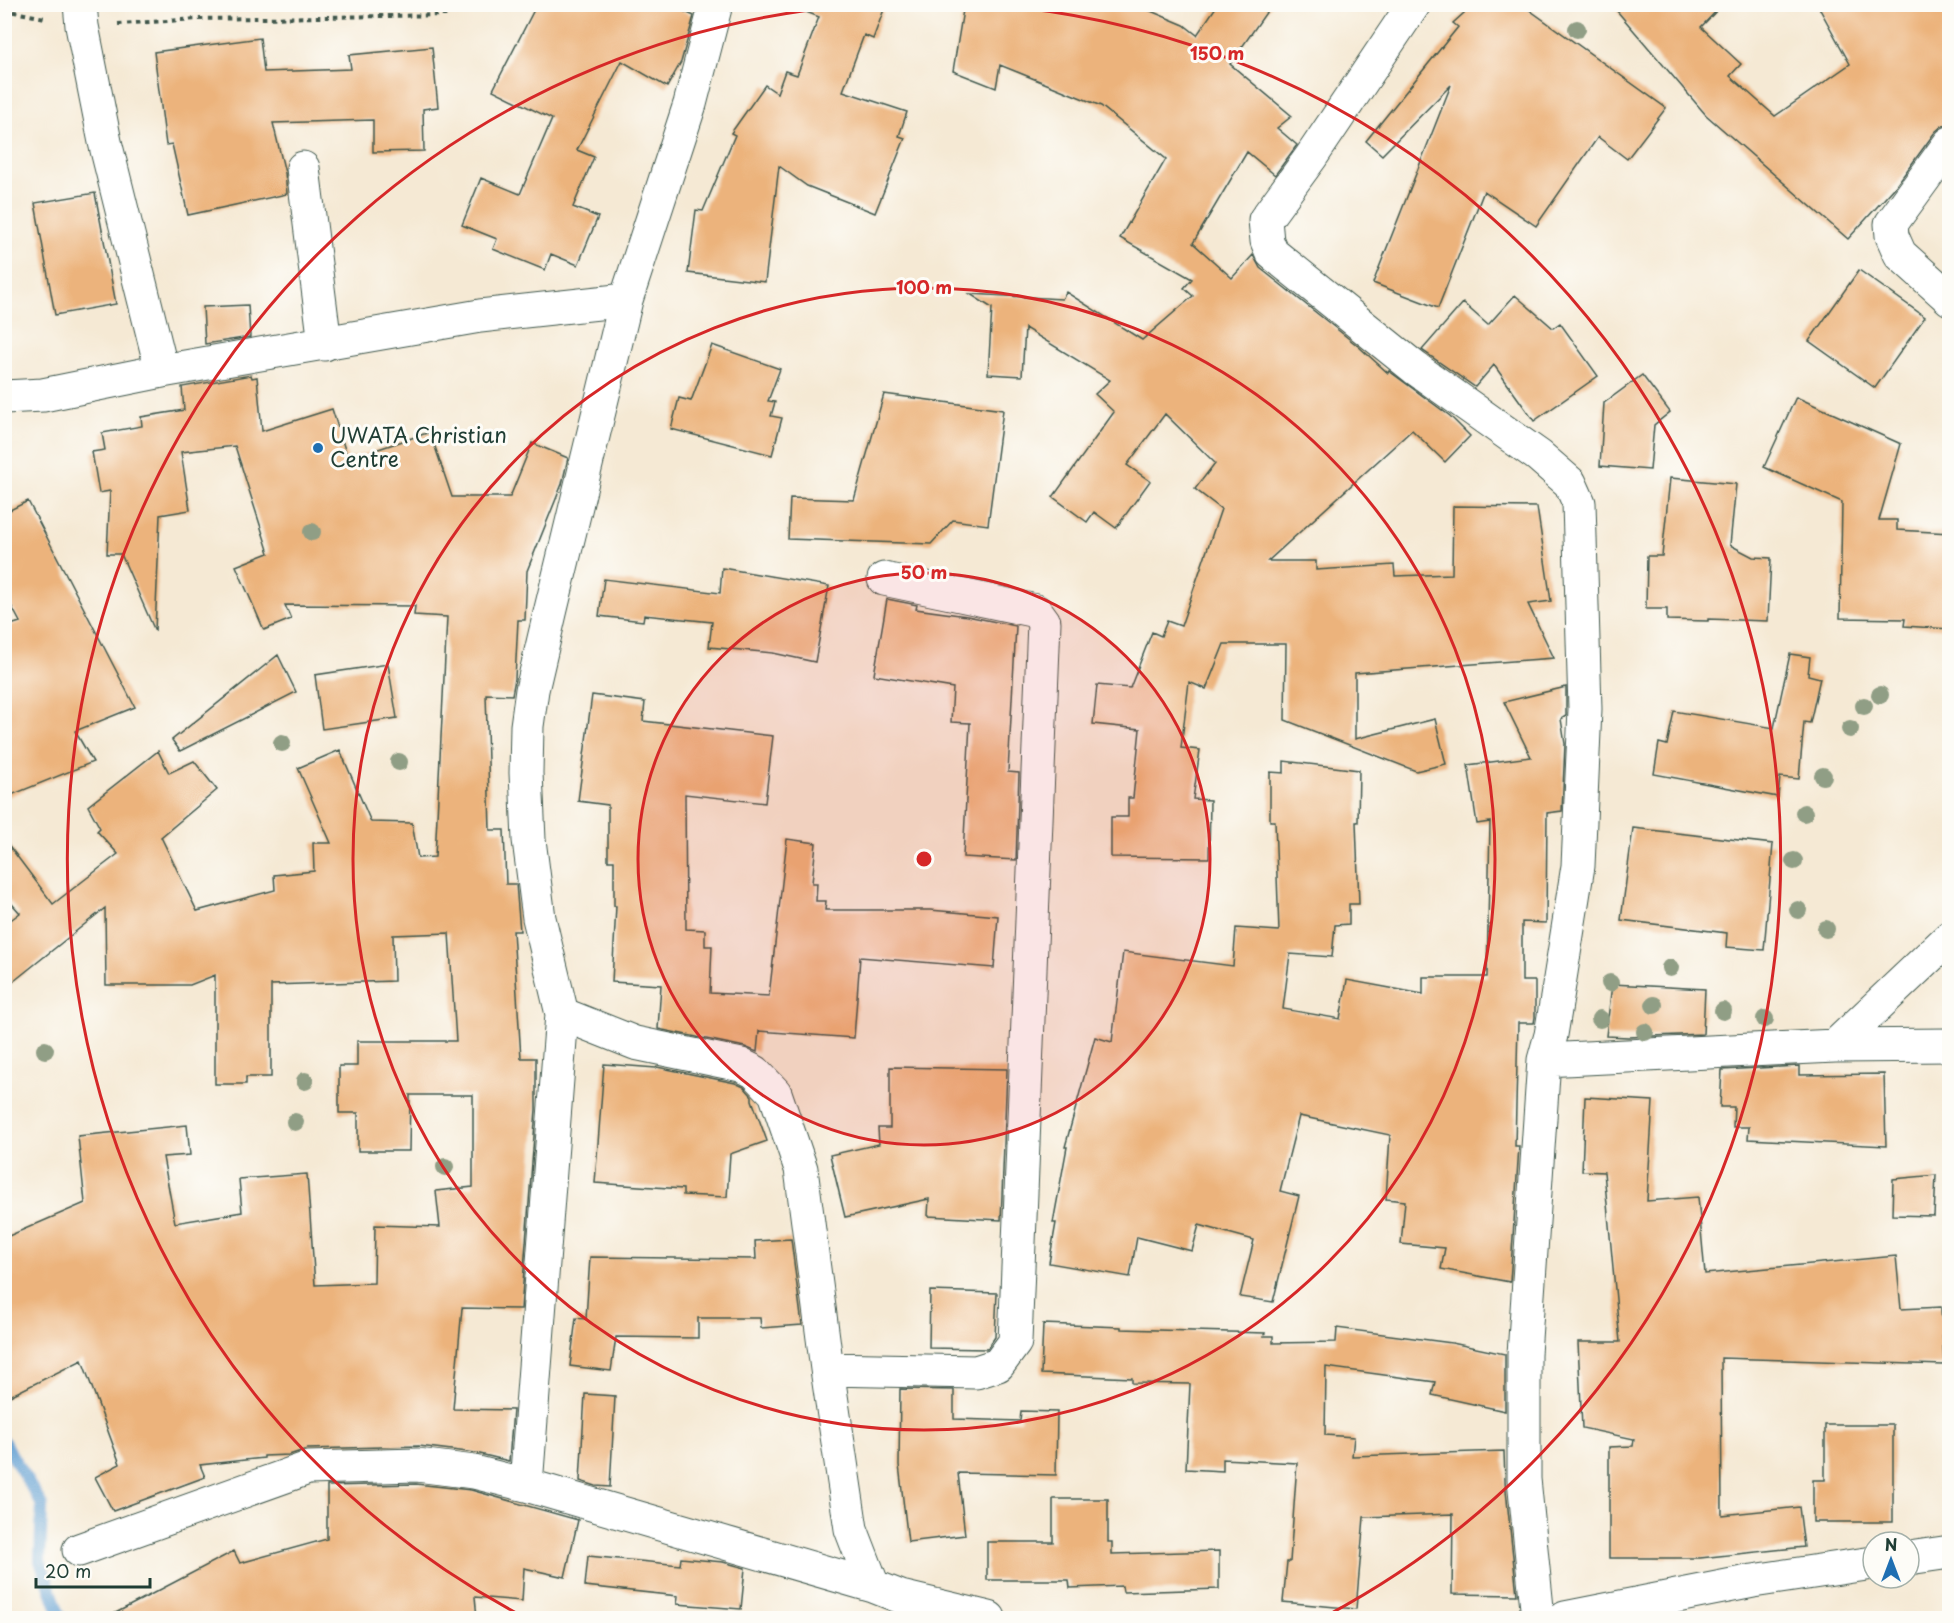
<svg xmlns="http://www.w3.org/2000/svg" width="1954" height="1623" font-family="'Playpen Sans',sans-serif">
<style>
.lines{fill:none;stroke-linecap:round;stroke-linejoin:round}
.stream{stroke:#619fd2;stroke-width:12}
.building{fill:#ecb37c}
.minor-casing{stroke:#3f574c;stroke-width:35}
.path{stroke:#3f574c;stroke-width:4;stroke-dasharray:4.5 4.5;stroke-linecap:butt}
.minor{stroke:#fff;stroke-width:33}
.tree{fill:#909e85}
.ring{fill:none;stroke:#d62828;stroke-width:3}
.poi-dot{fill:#1f6fb2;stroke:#fdfcf7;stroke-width:2}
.labels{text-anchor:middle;stroke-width:6;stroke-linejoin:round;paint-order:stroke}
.poi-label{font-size:21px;fill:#1f3d34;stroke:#fdfcf7;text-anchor:start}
.centre{fill:#d62828;stroke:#fdfcf7;stroke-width:3}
.ring-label{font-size:18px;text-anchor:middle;font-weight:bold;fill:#d62828;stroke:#fdfcf7;stroke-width:6;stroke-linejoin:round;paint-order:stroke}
</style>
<rect width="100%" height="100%" fill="#fdfcf7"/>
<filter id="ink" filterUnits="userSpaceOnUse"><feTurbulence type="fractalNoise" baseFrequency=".0167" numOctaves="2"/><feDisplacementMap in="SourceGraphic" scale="12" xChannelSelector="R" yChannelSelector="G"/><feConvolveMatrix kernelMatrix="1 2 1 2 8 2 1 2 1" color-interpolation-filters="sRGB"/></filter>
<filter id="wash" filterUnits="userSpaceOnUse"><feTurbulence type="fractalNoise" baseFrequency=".008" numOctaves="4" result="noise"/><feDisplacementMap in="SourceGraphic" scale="24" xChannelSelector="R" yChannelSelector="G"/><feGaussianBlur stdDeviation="1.35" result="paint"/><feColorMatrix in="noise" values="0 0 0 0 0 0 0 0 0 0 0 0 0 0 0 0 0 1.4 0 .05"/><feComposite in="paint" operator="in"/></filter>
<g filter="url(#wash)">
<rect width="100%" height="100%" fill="#f5e9d4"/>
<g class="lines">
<path class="stream" d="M 4,1442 L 42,1505 L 40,1561 L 61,1618"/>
</g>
<g id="blocks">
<path class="building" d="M 537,4 L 668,4 L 694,16 L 681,62 L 667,87 L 622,61 L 577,150 L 594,157 L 573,207 L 598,217 L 578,265 L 551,254 L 545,270 L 493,249 L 497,239 L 462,225 L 481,178 L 520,194 L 552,119 L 493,90 Z
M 791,4 L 886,4 L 873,39 L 864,35 L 843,91 L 907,112 L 899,136 L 905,138 L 875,213 L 807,186 L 779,166 L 765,282 L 688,273 L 696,210 L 703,211 L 735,135 L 731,133 L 765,85 L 777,93 L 785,71 L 797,75 L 819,17 L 791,6 Z
M 964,4 L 1134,4 L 1184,25 L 1197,35 L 1218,4 L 1272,4 L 1230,64 L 1292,116 L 1277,128 L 1297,145 L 1275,175 L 1247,152 L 1193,243 L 1232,278 L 1253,255 L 1260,268 L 1358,346 L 1388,373 L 1389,371 L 1450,416 L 1470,436 L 1445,462 L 1412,430 L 1268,561 L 1316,561 L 1316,570 L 1394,565 L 1395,576 L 1452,574 L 1453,506 L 1537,507 L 1551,601 L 1528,604 L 1554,658 L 1355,673 L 1355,739 L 1435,719 L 1446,764 L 1416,771 L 1285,720 L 1286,644 L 1224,644 L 1206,689 L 1189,682 L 1181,748 L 1200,750 L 1193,799 L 1210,800 L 1209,858 L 1111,857 L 1111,817 L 1128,817 L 1128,798 L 1133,798 L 1140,729 L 1093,724 L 1097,685 L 1130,688 L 1152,632 L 1161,636 L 1167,621 L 1181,626 L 1221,509 L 1195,489 L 1215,463 L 1165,414 L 1127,465 L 1150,481 L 1116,528 L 1094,512 L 1087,522 L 1053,497 L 1114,412 L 1095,394 L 1110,380 L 1025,328 L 1022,376 L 988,374 L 992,308 L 970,294 L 1062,299 L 1066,292 L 1142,340 L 1193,296 L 1184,288 L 1192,279 L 1120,238 L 1166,159 L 1101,106 L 1000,65 L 996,88 L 953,71 Z
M 1474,4 L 1521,4 L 1666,108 L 1627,159 L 1598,137 L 1536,226 L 1484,191 L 1438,308 L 1373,283 L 1451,85 L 1382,155 L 1366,141 L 1458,27 L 1453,23 Z
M 1611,4 L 1723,4 L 1701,27 L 1741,64 L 1730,76 L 1775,116 L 1850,64 L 1817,4 L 1950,4 L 1950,125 L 1942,126 L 1935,132 L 1895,187 L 1848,239 L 1706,115 Z
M 260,38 L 264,72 L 351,69 L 349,55 L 432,47 L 438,107 L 423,109 L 424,151 L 373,152 L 373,120 L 273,123 L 285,173 L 287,194 L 188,215 L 172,144 L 166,145 L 154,52 Z
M 95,193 L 116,304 L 55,315 L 35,203 Z
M 1859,270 L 1925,317 L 1875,388 L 1809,341 Z
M 1515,295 L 1553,328 L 1560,323 L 1598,376 L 1534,421 L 1494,365 L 1475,387 L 1422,350 L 1463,303 L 1488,325 Z
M 248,305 L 250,337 L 205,344 L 203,307 Z
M 712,345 L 780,369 L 768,401 L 775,402 L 771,416 L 782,418 L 772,455 L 671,429 L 679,398 L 691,401 Z
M 251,375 L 252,378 L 257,377 L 262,431 L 332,409 L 348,459 L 430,432 L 452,497 L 510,497 L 532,443 L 568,458 L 562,484 L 527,571 L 525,620 L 518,620 L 515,679 L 512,695 L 486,694 L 490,830 L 504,830 L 506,884 L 516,884 L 520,931 L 513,931 L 521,1058 L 536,1058 L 536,1109 L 521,1309 L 462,1308 L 453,1409 L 513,1410 L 509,1461 L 476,1453 L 419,1446 L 307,1449 L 289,1455 L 264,1456 L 264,1458 L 200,1465 L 205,1477 L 113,1511 L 95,1477 L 120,1464 L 82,1360 L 4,1399 L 4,1238 L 85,1203 L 78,1136 L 187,1125 L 190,1155 L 163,1157 L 175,1223 L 242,1212 L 239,1179 L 307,1174 L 315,1285 L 374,1283 L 375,1225 L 440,1227 L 436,1191 L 473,1187 L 473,1095 L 410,1095 L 409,1151 L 358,1151 L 358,1113 L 339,1113 L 339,1066 L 357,1066 L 357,1041 L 456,1041 L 449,933 L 393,935 L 394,981 L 271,985 L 271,1077 L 246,1077 L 246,1084 L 215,1084 L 215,975 L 190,985 L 106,985 L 105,908 L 4,989 L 4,925 L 20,913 L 4,895 L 4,839 L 53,904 L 118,854 L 97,831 L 100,828 L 88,806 L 158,751 L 169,773 L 194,761 L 217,790 L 161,837 L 197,911 L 275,890 L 274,875 L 314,871 L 313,843 L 331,843 L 298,768 L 340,750 L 371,822 L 412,823 L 418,858 L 435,857 L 447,617 L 414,615 L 415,606 L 285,605 L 291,619 L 264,630 L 236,566 L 269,553 L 235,446 L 181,452 L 190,510 L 160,515 L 155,631 L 121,554 L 107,554 L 110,491 L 99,493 L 92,452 L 105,450 L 102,433 L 142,426 L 141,417 L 184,410 L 182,387 Z
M 1642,375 L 1670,412 L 1654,425 L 1650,470 L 1600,466 L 1604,403 Z
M 884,394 L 1003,410 L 988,525 L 953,520 L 931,544 L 788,539 L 790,498 L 854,500 Z
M 1796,397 L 1901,444 L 1879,520 L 1897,520 L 1897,530 L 1950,533 L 1950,629 L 1904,626 L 1905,619 L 1840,618 L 1842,502 L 1764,467 Z
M 1670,478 L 1736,484 L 1730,545 L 1753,557 L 1771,558 L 1768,621 L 1708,619 L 1708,621 L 1667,620 L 1667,609 L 1646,609 L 1647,556 L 1662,556 Z
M 28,501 L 135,707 L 75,731 L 93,762 L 4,798 L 4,627 L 20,622 L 4,592 L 4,513 Z
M 722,568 L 829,586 L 815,662 L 773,653 L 709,647 L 712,622 L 644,615 L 643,621 L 599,616 L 604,579 L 720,593 Z
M 887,599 L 917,605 L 916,609 L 967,616 L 1016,626 L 1008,772 L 1019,773 L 1016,860 L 963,857 L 970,723 L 951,722 L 953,688 L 874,675 Z
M 1790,654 L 1810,657 L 1808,675 L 1820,678 L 1810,723 L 1804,722 L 1799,779 L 1780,777 L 1778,797 L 1654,774 L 1659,743 L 1667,745 L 1674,711 L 1774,728 Z
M 278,655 L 296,692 L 180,751 L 172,740 Z
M 388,664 L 397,718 L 322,729 L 315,675 Z
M 1566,687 L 1566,716 L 1561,719 L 1565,744 L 1562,811 L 1547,813 L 1546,923 L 1522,922 L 1522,981 L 1535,981 L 1535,1017 L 1534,1023 L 1518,1023 L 1515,1146 L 1519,1146 L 1510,1282 L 1441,1269 L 1445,1248 L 1401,1244 L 1405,1201 L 1386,1199 L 1390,1135 L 1299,1116 L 1280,1191 L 1299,1196 L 1273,1302 L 1240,1297 L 1254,1240 L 1199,1225 L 1192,1251 L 1137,1237 L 1130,1277 L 1049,1263 L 1056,1223 L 1053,1223 L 1067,1147 L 1065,1147 L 1095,1037 L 1112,1042 L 1123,952 L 1233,966 L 1236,928 L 1279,931 L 1275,821 L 1270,821 L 1270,772 L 1284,773 L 1284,761 L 1359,770 L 1358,822 L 1356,822 L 1359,904 L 1349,904 L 1349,924 L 1335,925 L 1332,957 L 1290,954 L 1283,1009 L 1340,1019 L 1347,980 L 1423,994 L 1423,977 L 1487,977 L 1490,822 L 1477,824 L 1468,765 L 1531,757 L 1504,702 Z
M 592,695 L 645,702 L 643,721 L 773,736 L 765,803 L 685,794 L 686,929 L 705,930 L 705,946 L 712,946 L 710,993 L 769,996 L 787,839 L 816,843 L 812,883 L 817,883 L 816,901 L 826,901 L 825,910 L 930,910 L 998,916 L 994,968 L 860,957 L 854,1038 L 759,1031 L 757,1052 L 745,1047 L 658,1029 L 661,985 L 612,982 L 616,906 L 614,906 L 614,861 L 608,861 L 608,805 L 578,801 Z
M 1633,828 L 1773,844 L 1764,950 L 1726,947 L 1727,933 L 1621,920 Z
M 1612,984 L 1705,989 L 1703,1034 L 1628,1037 L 1606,1036 Z
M 604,1064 L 656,1068 L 657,1067 L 735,1083 L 744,1087 L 752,1096 L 752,1100 L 767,1141 L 730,1154 L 727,1197 L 683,1195 L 683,1189 L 595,1183 Z
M 1799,1066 L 1799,1075 L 1884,1074 L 1886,1146 L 1748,1139 L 1749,1127 L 1733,1127 L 1734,1107 L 1720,1107 L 1722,1070 Z
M 890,1067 L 1007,1069 L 1001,1220 L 928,1216 L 929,1199 L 845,1217 L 830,1155 L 879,1144 L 878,1128 L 890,1128 Z
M 1585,1097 L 1653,1101 L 1647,1201 L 1698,1197 L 1705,1274 L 1896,1256 L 1901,1309 L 1941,1307 L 1944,1365 L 1721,1358 L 1722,1515 L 1799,1507 L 1804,1547 L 1700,1558 L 1609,1558 L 1609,1447 L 1633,1446 L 1634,1439 L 1582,1428 L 1578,1342 L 1620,1342 L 1604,1172 L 1582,1171 Z
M 1936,1175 L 1934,1216 L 1892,1215 L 1893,1179 Z
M 791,1239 L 802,1325 L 761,1328 L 760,1318 L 698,1318 L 698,1338 L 616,1337 L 611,1371 L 570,1366 L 576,1318 L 586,1319 L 590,1257 L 756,1259 L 755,1241 Z
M 930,1291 L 997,1293 L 995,1337 L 987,1349 L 929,1348 Z
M 1043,1324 L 1121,1327 L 1121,1329 L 1265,1333 L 1264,1336 L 1273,1336 L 1273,1343 L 1336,1342 L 1337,1328 L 1452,1343 L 1505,1354 L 1505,1411 L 1432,1395 L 1435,1382 L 1326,1367 L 1325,1435 L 1354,1437 L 1352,1456 L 1504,1451 L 1505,1481 L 1517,1595 L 1452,1594 L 1453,1514 L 1364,1517 L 1356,1609 L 1283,1602 L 1287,1562 L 1290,1562 L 1297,1463 L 1223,1459 L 1223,1471 L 1186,1469 L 1190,1384 L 1132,1383 L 1132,1378 L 1041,1374 Z
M 900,1389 L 954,1390 L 954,1419 L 1020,1421 L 1021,1411 L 1057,1412 L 1056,1475 L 958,1473 L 965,1535 L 908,1542 L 899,1465 Z
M 585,1394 L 615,1396 L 610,1487 L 596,1486 L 580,1481 Z
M 1825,1425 L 1893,1425 L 1893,1522 L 1813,1522 L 1813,1480 L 1825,1480 Z
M 416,1484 L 471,1490 L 578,1520 L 565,1577 L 524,1568 L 522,1601 L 475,1597 L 477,1618 L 106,1618 L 234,1551 L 240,1563 L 327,1539 L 327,1486 Z
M 1053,1499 L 1108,1499 L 1108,1542 L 1112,1542 L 1112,1554 L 1219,1551 L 1219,1589 L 1123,1592 L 1122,1586 L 1070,1588 L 1069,1580 L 987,1580 L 987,1542 L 1053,1542 Z
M 588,1556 L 680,1565 L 681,1558 L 723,1562 L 745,1568 L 741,1609 L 677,1604 L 678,1596 L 585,1586 Z"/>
</g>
</g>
<g filter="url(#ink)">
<use href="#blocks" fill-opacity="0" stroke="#3f574c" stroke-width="1.5"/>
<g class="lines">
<g class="minor-casing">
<path id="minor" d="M 80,4 L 82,26 L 105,142 L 162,371
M 1414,4 L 1311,157 L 1265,220 L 1267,241 L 1272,253 L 1415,368 L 1539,456 L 1570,483 L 1579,503 L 1585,709 L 1578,866 L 1551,1035 L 1544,1060 L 1524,1354 L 1524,1479 L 1538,1618
M 1950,143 L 1891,224 L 1892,236 L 1900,254 L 1950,299
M 303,168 L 325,344
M 4,397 L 43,395 L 162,371 L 480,316 L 626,300
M 562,1014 L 635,1043 L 741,1065 L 755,1072 L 775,1093 L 801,1169 L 827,1369 L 851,1529 L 873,1586
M 1835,1046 L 1950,937
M 1544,1060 L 1835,1046 L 1950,1045
M 827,1369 L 976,1372 L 998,1365 L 1015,1342 L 1044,622 L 1036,611 L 884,579
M 526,1485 L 562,1014 L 539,918 L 529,840 L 526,773 L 527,726 L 532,690 L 551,609 L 626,300 L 690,104 L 716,4
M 79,1550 L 308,1468 L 417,1465 L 474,1472 L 526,1485 L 873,1586 L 901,1597 L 989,1618
M 1909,1558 L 1950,1552
M 1565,1618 L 1753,1581 L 1873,1563"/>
</g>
<path class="path" d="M 4,10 L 45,18
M 118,24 L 198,19 L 448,15"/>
<use href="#minor" class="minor"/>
</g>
<g class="tree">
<circle cx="1577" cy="29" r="9"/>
<circle cx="312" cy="532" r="9"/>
<circle cx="1880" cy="695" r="9"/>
<circle cx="1864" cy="706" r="9"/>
<circle cx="1850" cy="729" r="9"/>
<circle cx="282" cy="743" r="9"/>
<circle cx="399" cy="762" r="9"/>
<circle cx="1823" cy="776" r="9"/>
<circle cx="1804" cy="813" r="9"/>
<circle cx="1794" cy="861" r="9"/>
<circle cx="1798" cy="910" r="9"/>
<circle cx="1826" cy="929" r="9"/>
<circle cx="1670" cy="968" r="9"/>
<circle cx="1610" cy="983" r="9"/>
<circle cx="1654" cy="1005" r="9"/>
<circle cx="1723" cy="1011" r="9"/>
<circle cx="1600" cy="1019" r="9"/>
<circle cx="1765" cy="1019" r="9"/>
<circle cx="1645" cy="1032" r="9"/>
<circle cx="45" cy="1050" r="9"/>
<circle cx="305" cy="1081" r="9"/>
<circle cx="295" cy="1122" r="9"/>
<circle cx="445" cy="1167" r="9"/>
</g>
</g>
<circle cx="924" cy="859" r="286" fill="#d62828" fill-opacity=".12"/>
<g class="ring">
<circle cx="924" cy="859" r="286"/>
<circle cx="924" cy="859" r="571"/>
<path d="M522 1616A857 857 0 0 1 857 5M991 5A857 857 0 0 1 1326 1616"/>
</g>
<circle class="poi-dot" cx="318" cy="448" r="6"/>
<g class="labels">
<g class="poi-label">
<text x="330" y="443">UWATA Christian<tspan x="330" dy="24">Centre</tspan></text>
</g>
</g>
<circle cx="924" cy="859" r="9" class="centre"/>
<g class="ring-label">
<text x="1217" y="60">150 m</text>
<text x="924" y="294">100 m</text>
<text x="924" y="579">50 m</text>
</g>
<rect width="1954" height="1623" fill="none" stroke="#fdfcf7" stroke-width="24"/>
<g transform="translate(1891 1560)"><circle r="28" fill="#fdfcf7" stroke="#a4b0a9" stroke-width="1.5"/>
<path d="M0-4.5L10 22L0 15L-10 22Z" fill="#1f6fb2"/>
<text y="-9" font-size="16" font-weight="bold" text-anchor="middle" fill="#1f3d34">N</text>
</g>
<path d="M36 1578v9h114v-9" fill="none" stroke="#1f3d34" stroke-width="3"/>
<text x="45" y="1578" font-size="18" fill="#1f3d34" stroke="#fdfcf7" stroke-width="4.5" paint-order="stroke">20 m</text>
</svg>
